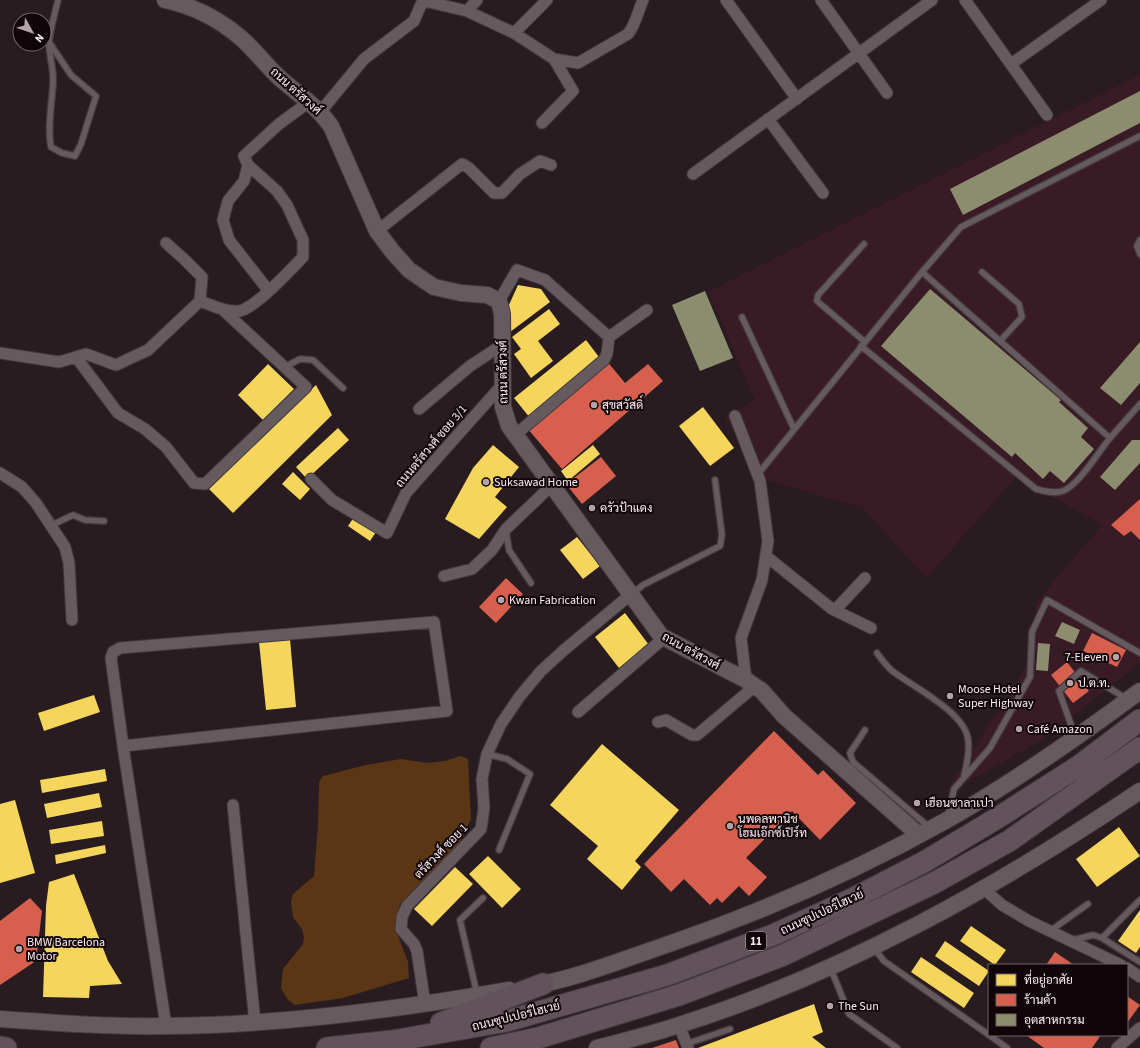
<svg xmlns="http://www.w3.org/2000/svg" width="1140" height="1048" font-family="'Source Sans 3',Sarabun,sans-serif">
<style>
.built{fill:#391b26}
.forest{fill:#5a3615}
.homes{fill:#f6d55c}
.shops{fill:#d6604d}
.industry{fill:#8c8c6e}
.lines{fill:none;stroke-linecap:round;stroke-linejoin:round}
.lane-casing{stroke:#44393d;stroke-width:8}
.street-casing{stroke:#44393d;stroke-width:13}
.secondary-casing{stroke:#44393d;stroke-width:18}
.highway-casing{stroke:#44393d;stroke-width:23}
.lane{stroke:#655b5e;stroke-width:5.5}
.street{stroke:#655b5e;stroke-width:11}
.secondary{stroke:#655b5e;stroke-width:16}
.highway{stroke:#61525c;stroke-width:21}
.poi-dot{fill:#b4a4a9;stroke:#100609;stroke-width:1.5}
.labels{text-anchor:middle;stroke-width:4;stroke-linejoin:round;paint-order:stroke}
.shield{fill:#100609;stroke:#b7a8ac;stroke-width:1}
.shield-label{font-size:11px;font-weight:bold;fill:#ffedf2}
.street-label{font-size:12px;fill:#ffedf2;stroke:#100609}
.poi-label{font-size:12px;fill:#ffedf2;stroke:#100609;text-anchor:start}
</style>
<rect width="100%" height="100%" fill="#291c21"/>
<path class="built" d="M 1140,75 L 1140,663 L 1042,740 L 944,795 L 1029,662 L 1037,601 L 1102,525 L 1017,476 L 926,578 L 863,508 L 764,479 L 725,418 L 755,400 L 708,292 Z"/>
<path class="forest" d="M 460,756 L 468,759 L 471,819 L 461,840 L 454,853 L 400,904 L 395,928 L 408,962 L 409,978 L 343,998 L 295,1005 L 288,1000 L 281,988 L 283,969 L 303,944 L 304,937 L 302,929 L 293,917 L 291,902 L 293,894 L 314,876 L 318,825 L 319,782 L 323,776 L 366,765 L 401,759 L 427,763 L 445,761 Z"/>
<path class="homes" d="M 518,285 L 541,289 L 550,302 L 510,332 L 508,307 Z
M 549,309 L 560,324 L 538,341 L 553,361 L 531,378 L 514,354 L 521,349 L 512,337 Z
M 586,340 L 602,361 L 530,418 L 514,398 Z
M 268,364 L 294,389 L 263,420 L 238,395 Z
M 316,385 L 332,415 L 233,513 L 209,489 Z
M 703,407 L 734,448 L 710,466 L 679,426 Z
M 338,428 L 349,440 L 307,479 L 296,467 Z
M 493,445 L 519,467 L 495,497 L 507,507 L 479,539 L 445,519 L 473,468 Z
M 593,445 L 600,454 L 568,481 L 561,471 Z
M 293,472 L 310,489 L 300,500 L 282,484 Z
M 354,517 L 376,532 L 370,541 L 348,526 Z
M 577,537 L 600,566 L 583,579 L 560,550 Z
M 625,613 L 649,645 L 619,668 L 595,637 Z
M 290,639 L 296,707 L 266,710 L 259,642 Z
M 94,695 L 100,712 L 44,731 L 38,713 Z
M 602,744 L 679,810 L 635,861 L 641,867 L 622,890 L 587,859 L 598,846 L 550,805 Z
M 105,769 L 107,781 L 42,793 L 40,780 Z
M 99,793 L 102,807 L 47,818 L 44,804 Z
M 15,800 L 35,873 L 0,883 L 0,804 Z
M 102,821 L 104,836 L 51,844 L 49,830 Z
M 1119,827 L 1140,856 L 1097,887 L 1076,859 Z
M 105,845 L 106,853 L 56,864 L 55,855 Z
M 488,856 L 521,889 L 502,908 L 469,874 Z
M 455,867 L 473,884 L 432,926 L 414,909 Z
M 74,874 L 108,961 L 122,984 L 90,986 L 89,998 L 43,997 L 46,906 L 49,882 Z
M 1140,910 L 1140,947 L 1136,953 L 1118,941 Z
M 971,926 L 1006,950 L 995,965 L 960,941 Z
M 945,941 L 989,971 L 979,986 L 935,956 Z
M 921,957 L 974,993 L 964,1008 L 911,972 Z
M 814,1004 L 823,1032 L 812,1037 L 826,1048 L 698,1048 Z"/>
<path class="shops" d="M 606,360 L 625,383 L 648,364 L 663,381 L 562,469 L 527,428 Z
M 601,457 L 616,476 L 582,504 L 566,484 Z
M 1140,499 L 1140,540 L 1131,531 L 1124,536 L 1111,525 Z
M 506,578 L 523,594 L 496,623 L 479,607 Z
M 1092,633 L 1126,650 L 1117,667 L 1083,651 Z
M 1067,662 L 1089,691 L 1073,703 L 1051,675 Z
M 774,731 L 818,775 L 823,770 L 856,803 L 820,840 L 792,811 L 746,858 L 767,877 L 749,896 L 739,886 L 722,903 L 717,898 L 710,905 L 684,879 L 671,892 L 644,864 Z
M 30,898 L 42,911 L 36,961 L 0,985 L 0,921 Z
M 1055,952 L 1074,965 L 1046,965 Z
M 1127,996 L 1140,1005 L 1127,1023 Z
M 1026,1035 L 1101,1035 L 1092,1048 L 1044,1048 Z
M 676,1040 L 679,1048 L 652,1048 Z"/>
<path class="industry" d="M 1140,91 L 1140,123 L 963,215 L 950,189 Z
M 930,289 L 1061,400 L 1059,402 L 1088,428 L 1081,437 L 1094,449 L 1064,483 L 1050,471 L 1043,479 L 1015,453 L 1012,457 L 881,346 Z
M 705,291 L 733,358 L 700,371 L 672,305 Z
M 1140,342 L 1140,383 L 1121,405 L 1100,388 Z
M 1132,440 L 1140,440 L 1140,463 L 1115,490 L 1100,477 Z
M 1062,622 L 1080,630 L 1074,644 L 1055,636 Z
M 1038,643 L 1050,644 L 1048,671 L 1036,670 Z"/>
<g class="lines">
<g class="lane-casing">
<path id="lane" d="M 49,42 L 71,75 L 96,96 L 81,144 L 75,156 L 62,153 L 51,147 C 47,127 52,104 53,83 C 54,69 49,56 49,43 C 50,29 55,14 58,0
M 1140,240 L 1137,246 L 1140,254
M 864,244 L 818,295 L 817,301 L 865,342
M 922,272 L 1110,438 L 1140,404
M 982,272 L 1019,304 L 1022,317 L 1000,341
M 742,317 L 794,429
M 861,346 L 1036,489 C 1044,491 1055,494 1063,491 C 1079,485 1099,451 1110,438
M 285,367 L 300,359 L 313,360 L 343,388
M 758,474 L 922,272 L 961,227 L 1140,136
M 50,526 L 73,515 L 85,520 L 104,521
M 506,530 L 509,550 L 531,583
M 632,594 L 643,585 L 720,546 L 722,535 L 715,480
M 877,653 C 881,659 886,665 891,670 C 911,686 964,711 968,739 C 970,751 967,764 964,776
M 865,730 L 850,753 L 853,762 L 929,827
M 1075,736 L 1059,691 L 1081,671 L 1127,699
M 487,754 L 507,759 L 530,774 L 499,850
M 948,816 L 954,789 L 990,748 L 1030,677 L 1032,632 L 1047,600 L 1140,653
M 1050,931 L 1088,904
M 1102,938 L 1140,900
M 1073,940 L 1093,935 L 1102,938 L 1140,962
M 873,947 L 884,961 L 989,1035
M 831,969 L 849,1014 L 897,1048
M 477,994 L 460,920 L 483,898
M 989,1035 L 1007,1048
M 686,1044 L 730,1029"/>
</g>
<g class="street-casing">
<path id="street" d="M 726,0 L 797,99
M 821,0 L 887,93
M 965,0 L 1047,115
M 424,1 L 467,11 L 514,33 L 554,59 L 578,63 L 628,34 C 636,24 638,11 643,0
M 467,11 L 477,0
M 514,33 L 547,0
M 1011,64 L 1101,0
M 321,111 L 364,59 L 414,21 L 423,0
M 768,119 L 823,193
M 542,123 L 573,91 L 554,59
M 248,165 L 244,181 L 228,201 L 223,220 L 229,240 L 268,290
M 693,174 L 932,0
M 377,231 L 462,164 L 469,168 L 494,193 L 502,193 L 520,174 L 540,161 L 551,165
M 166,243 L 184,259 L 202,277 L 200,301
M 499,301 L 517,270 L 545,280 L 609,337 L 647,310
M 0,353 L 59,362 L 86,354 L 116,365 L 148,350 L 200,301 C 211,305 227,313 239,311 C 255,309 291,269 303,257 L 303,240 L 287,205 L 277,191 L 248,165 L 244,156 L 279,124 L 309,102
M 76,357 L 118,413 L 145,429 L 166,447 L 194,483 L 205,484 L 306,387 L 222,309
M 419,409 L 470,366 L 502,345
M 735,416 L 760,481 L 768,541 L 762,580 L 741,638 L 746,680
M 515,435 L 604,360 L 607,354 L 609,337
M 0,473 L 22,487 L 36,503 L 65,547 L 69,563 L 72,620
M 311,479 L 332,500 L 387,533 L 406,493 L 503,384
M 766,556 L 832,609 L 871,628
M 444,576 L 472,569 L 492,550 L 506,529 L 551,486
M 835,610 L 865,578
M 578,712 L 664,638
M 658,722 L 666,720 L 692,735 L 697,735 L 755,686
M 123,746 L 447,711 L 434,622 L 120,648 L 113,652 L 111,658 L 123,746 L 166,1026
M 233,805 L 255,1023
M 984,889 L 1002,905 L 1029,921 L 1121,965
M 1127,968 L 1140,977
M 425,1004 L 417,951 L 414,944 L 401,929 L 402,917 L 407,906 L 481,829 L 484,808 L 482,779 L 487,754 L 501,724 L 520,696 L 541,671 L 564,650 L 630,595
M 679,1025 L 688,1048
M 1117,1048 L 1140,1028"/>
</g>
<g class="secondary-casing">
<path id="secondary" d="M 165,0 C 193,6 219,19 241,38 C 256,51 267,67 282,80 C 300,96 317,106 331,126 L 377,231 L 392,251 L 409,270 L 434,287 L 461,293 L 487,295 L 499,301 L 502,314 L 503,407 L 509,426 L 661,636 L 746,680 L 762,691 L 784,716 L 919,835
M 532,986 C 574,979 622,960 663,946 C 760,913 856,871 947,820 C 1014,782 1078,737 1140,691
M 0,1019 C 55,1023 111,1027 166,1026 C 281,1025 396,1010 509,990
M 597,1048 C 624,1041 652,1034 679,1025 C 844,973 997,887 1140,791"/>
</g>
<g class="highway-casing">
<path id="highway" d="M 441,1023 L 543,984
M 0,1047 L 6,1048
M 327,1048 L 392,1041 L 507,1021 L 667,975 L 773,935 L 852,899 L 924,862 L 999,817 L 1079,766 L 1140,720
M 491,1048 L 538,1038 L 679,995 L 781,956 L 934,883 L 1009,841 L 1140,748"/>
</g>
<use href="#lane" class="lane"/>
<use href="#street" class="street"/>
<use href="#secondary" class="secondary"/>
<use href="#highway" class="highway"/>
</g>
<g class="poi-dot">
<circle cx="594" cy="405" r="4"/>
<circle cx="486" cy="482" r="4"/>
<circle cx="592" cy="508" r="4"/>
<circle cx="501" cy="600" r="4"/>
<circle cx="1116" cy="657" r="4"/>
<circle cx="1070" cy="683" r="4"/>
<circle cx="950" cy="696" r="4"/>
<circle cx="1019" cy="729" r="4"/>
<circle cx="917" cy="803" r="4"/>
<circle cx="730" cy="826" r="4"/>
<circle cx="19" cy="949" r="4"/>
<circle cx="830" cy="1006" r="4"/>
</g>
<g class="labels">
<rect class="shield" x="746" y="932" width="20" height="18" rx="3"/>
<g class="shield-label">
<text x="756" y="945">11</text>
</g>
<g class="street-label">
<text transform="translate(296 91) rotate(42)" y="4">ถนน ตรัสวงศ์</text>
<text transform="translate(503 372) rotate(-91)" y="4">ถนน ตรัสวงศ์</text>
<text transform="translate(431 446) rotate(-50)" y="4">ถนนตรัสวงศ์ ซอย 3/1</text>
<text transform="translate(691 651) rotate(29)" y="4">ถนน ตรัสวงศ์</text>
<text transform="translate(441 851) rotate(-46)" y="4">ตรัสวงศ์ ซอย 1</text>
<text transform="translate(822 912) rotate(-25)" y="4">ถนนซุปเปอร์ไฮเวย์</text>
<text transform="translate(516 1016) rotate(-14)" y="4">ถนนซุปเปอร์ไฮเวย์</text>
</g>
<g class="poi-label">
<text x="602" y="409">สุขสวัสดิ์</text>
<text x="494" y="486">Suksawad Home</text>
<text x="600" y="512">ครัวป้าแดง</text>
<text x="509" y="604">Kwan Fabrication</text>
<text x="1108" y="661" text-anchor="end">7-Eleven</text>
<text x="1078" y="687">ป.ต.ท.</text>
<text x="958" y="693">Moose Hotel<tspan x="958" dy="14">Super Highway</tspan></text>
<text x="1027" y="733">Café Amazon</text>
<text x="925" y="807">เฮือนซาลาเปา</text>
<text x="738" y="823">นพดลพานิช<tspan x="738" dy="14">โฮมเอ๊กซ์เปิร์ท</tspan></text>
<text x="27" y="946">BMW Barcelona<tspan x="27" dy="14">Motor</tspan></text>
<text x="838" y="1010">The Sun</text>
</g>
</g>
<rect x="988" y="964" width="140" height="72" fill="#100609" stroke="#706266"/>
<rect x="996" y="974" width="20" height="12" fill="#f6d55c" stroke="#706266"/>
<text x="1024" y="984" font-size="12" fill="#ffedf2">ที่อยู่อาศัย</text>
<rect x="996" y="994" width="20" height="12" fill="#d6604d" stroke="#706266"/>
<text x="1024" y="1004" font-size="12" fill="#ffedf2">ร้านค้า</text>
<rect x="996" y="1014" width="20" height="12" fill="#8c8c6e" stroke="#706266"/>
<text x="1024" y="1024" font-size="12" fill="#ffedf2">อุตสาหกรรม</text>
<g transform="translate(32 32) rotate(130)"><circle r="19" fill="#100609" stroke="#706266"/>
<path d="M0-3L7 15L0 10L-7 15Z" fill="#b4a4a9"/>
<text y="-6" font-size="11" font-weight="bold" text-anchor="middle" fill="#ffedf2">N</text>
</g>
</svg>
